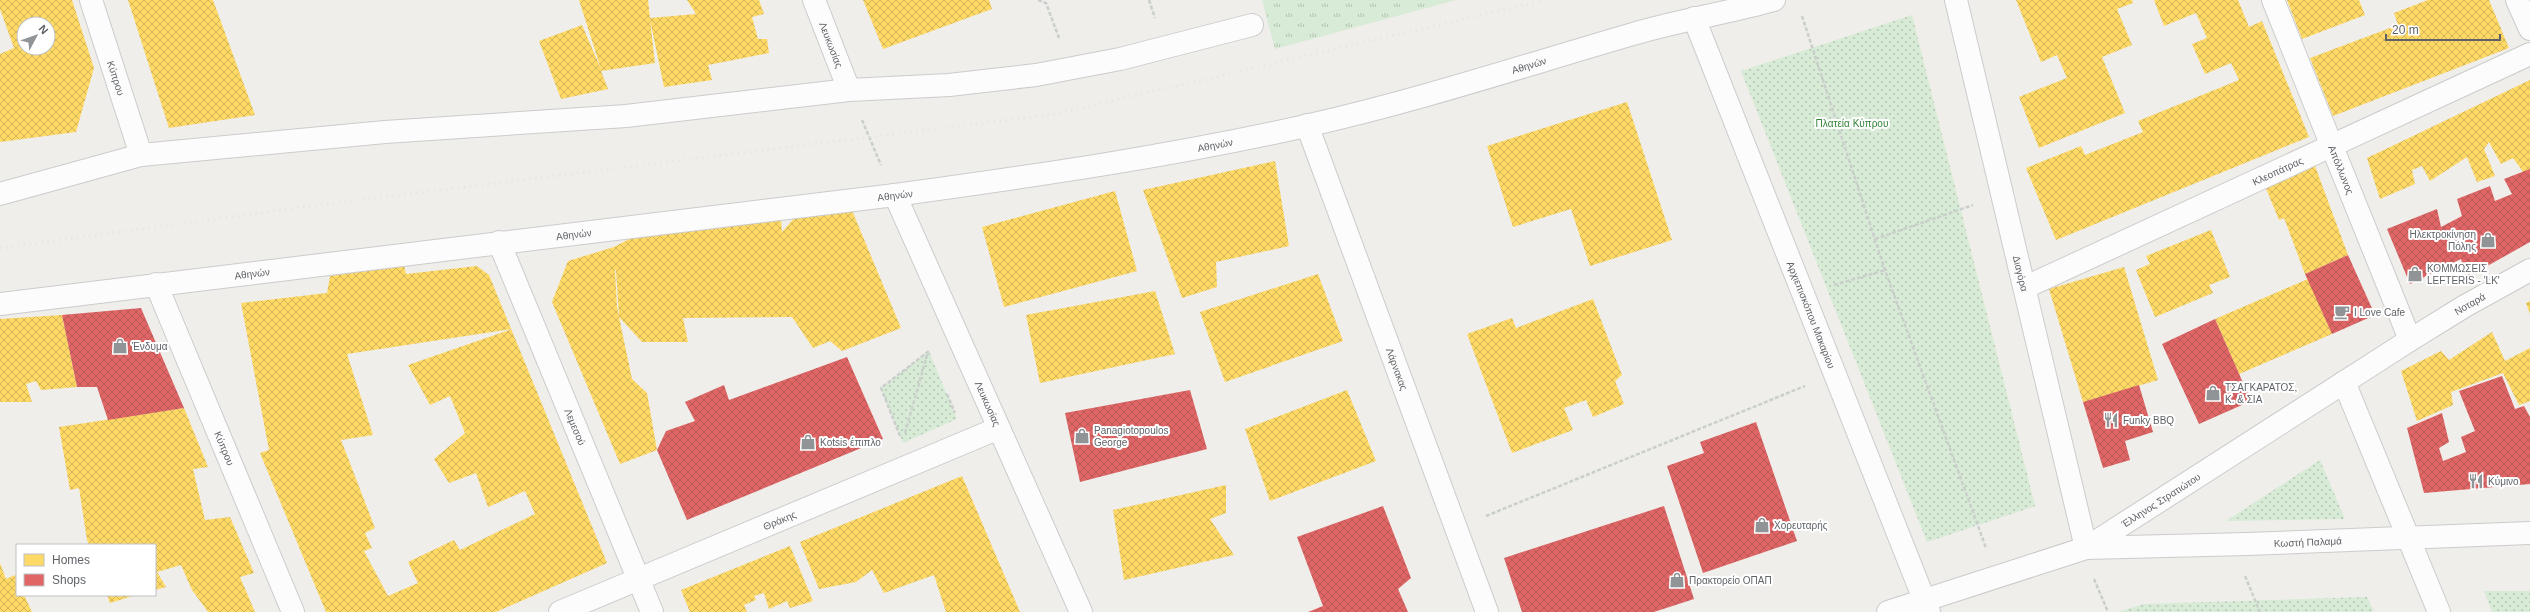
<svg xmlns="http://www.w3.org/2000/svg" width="2530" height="612" font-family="Helvetica,sans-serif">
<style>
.grass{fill:url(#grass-tufts)}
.park{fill:url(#park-dots)}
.homes{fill:url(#homes-cross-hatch);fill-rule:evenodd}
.shops{fill:url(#shops-cross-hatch)}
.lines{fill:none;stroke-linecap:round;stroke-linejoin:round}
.minor-casing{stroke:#cbcccc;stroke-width:24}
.tertiary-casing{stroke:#cbcccc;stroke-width:24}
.secondary-casing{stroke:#cacacb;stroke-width:24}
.path{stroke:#cacfcc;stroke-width:2.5;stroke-dasharray:4 2;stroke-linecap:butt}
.minor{stroke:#fdfcfc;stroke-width:22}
.tertiary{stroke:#fdfcfc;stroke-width:22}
.secondary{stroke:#fdfcfc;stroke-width:22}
.rail{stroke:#e4e4e4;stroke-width:3;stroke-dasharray:1 5;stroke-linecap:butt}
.labels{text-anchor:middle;stroke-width:4;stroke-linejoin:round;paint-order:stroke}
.street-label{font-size:10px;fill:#5f6368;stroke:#fff}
.park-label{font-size:10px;fill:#348238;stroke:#fff}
.poi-label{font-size:10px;fill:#5f6368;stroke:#fff;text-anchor:start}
</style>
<defs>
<pattern id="grass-tufts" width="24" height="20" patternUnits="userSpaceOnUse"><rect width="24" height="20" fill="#d8ebd6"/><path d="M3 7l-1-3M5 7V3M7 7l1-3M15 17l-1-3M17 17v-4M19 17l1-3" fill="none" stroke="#b2c2b1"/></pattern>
<pattern id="park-dots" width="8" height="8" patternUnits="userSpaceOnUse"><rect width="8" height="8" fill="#d8ebd6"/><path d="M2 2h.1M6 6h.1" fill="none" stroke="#b2c2b1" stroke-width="1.8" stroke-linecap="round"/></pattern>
<pattern id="homes-cross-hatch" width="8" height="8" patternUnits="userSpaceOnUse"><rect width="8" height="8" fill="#ffd966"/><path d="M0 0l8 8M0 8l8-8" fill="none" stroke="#d2b458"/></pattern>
<pattern id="shops-cross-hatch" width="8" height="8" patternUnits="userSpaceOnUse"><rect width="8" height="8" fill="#e06666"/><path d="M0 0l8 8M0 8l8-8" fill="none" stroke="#b95858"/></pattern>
</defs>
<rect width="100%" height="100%" fill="#efeeea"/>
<path class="grass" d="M 1262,0 L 1456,0 L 1275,49 Z"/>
<path class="park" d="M 1912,15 L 2035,506 L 1927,542 L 1741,71 Z
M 929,351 L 957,419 L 903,443 L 881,388 Z
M 2320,460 L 2345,519 L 2226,521 Z
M 2484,591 L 2530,591 L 2530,612 L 2492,612 Z
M 2367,597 L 2374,612 L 2118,612 L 2144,604 Z"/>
<path class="homes" d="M 0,0 L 72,0 L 94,68 L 76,132 L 0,142 L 0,54 L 14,48 L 0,9 ZM 24,24 L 48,24 L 48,48 L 24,48 Z
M 128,0 L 213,0 L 255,115 L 169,128 Z
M 579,0 L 648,0 L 650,18 L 696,14 L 687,0 L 759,0 L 764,14 L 752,17 L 758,39 L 767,39 L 769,53 L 708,65 L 712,80 L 664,87 L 650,20 L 655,63 L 601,71 L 608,89 L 561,99 L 539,41 L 582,25 L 601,69 Z
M 863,0 L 989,0 L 992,9 L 883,49 Z
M 2016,0 L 2132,0 L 2133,3 L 2117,9 L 2132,45 L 2102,57 L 2125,113 L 2039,148 L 2019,97 L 2067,78 L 2057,55 L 2041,62 Z
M 2154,0 L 2238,0 L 2249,27 L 2262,21 L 2309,137 L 2056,240 L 2026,168 L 2081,146 L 2085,155 L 2143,132 L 2138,121 L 2239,80 L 2231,63 L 2205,74 L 2192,44 L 2207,38 L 2196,13 L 2164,26 Z
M 2287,0 L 2359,0 L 2365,15 L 2302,39 Z
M 2428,0 L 2489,0 L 2509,48 L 2333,116 L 2310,58 L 2398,25 L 2394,13 Z
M 2530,80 L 2530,169 L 2524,173 L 2513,158 L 2501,164 L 2489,142 L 2484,149 L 2495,176 L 2477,182 L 2467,157 L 2430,181 L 2422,166 L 2412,170 L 2415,184 L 2380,199 L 2367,158 Z
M 1627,102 L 1672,240 L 1590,266 L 1571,209 L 1513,227 L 1487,146 Z
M 1275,161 L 1289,246 L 1216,262 L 1217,287 L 1182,298 L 1143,190 Z
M 2315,166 L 2348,255 L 2305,274 L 2284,218 L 2279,220 L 2265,186 Z
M 1115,191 L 1137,271 L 1004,307 L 982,227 Z
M 851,208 L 901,328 L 842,351 L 830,341 L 813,348 L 792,317 L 683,318 L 688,342 L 642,342 L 619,317 L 632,379 L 647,393 L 657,450 L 620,464 L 552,302 L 568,261 L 614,247 L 631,238 L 781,220 L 782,232 L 796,216 ZM 615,270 L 616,270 L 619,317 L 617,307 Z
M 2211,230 L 2230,277 L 2209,285 L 2213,293 L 2155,317 L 2136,270 L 2150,264 L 2146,256 Z
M 404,266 L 406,274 L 477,266 L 489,275 L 607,563 L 496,612 L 326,612 L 260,453 L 269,450 L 241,303 L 327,293 L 330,276 ZM 512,329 L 408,365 L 430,405 L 450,396 L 465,433 L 434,459 L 449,483 L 476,473 L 488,507 L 525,491 L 535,514 L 460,550 L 454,540 L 408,562 L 418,583 L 388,596 L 364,551 L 372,548 L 365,533 L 375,528 L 341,440 L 373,435 L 347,354 Z
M 2124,267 L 2158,380 L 2083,402 L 2049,289 Z
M 1318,274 L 1343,341 L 1225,382 L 1200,312 Z
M 2308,279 L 2332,334 L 2239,374 L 2215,319 Z
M 1155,291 L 1175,354 L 1040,383 L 1026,315 Z
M 1593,299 L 1622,375 L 1615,381 L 1624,404 L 1593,417 L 1586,400 L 1564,408 L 1573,430 L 1512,453 L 1467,334 L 1512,318 L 1516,328 Z
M 2530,301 L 2530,314 L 2526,303 Z
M 62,315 L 77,387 L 41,390 L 36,381 L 26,384 L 32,402 L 0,402 L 0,319 Z
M 2492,332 L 2505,361 L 2530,348 L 2530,401 L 2519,405 L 2503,373 L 2451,392 L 2453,405 L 2417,421 L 2401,371 L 2441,351 L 2449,360 Z
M 1347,390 L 1376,461 L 1270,501 L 1245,429 Z
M 184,408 L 208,467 L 193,469 L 205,520 L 230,517 L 254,573 L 240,577 L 255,612 L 208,612 L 192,590 L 181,565 L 157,572 L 166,587 L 155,590 L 155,545 L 89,545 L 87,540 L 79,488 L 70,490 L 59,427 Z
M 962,476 L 1020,612 L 946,612 L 934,575 L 884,593 L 872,570 L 856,582 L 819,589 L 800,542 Z
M 1226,485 L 1226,513 L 1210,519 L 1234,555 L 1124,580 L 1113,510 Z
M 790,546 L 813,601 L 790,608 L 787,601 L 769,609 L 764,593 L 754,596 L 756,600 L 744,605 L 747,612 L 690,612 L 681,590 Z
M 0,563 L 6,579 L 15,575 L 17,580 L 17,595 L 24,595 L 32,612 L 0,612 Z
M 107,595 L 136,595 L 110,603 Z"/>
<path class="shops" d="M 2530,169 L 2530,242 L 2466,278 L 2461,259 L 2410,284 L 2387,229 L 2437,209 L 2441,227 L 2462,216 L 2457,199 L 2490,186 L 2495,201 L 2512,194 L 2504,179 Z
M 2348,255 L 2375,315 L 2332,334 L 2305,274 Z
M 141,308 L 184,408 L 108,420 L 97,387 L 77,387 L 62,315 Z
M 2215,319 L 2251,401 L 2199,424 L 2162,344 Z
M 847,357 L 883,439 L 687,520 L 657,450 L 666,431 L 695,421 L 685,402 L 724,385 L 729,400 Z
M 2502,376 L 2515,409 L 2524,406 L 2530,417 L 2530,484 L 2424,493 L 2407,428 L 2442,413 L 2449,442 L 2439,448 L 2443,461 L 2466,452 L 2461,437 L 2475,431 L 2459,391 Z
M 2139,385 L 2153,432 L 2125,441 L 2130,460 L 2103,468 L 2083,402 Z
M 1190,390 L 1207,449 L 1080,482 L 1065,413 Z
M 1756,422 L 1797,541 L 1703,573 L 1667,466 L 1704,453 L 1700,442 Z
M 1383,506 L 1411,578 L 1398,589 L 1408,612 L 1308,612 L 1323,606 L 1297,537 Z
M 1664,506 L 1694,599 L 1654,612 L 1522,612 L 1504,558 Z"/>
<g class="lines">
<g class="minor-casing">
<g id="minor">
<path id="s1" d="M 91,0 L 141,155"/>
<path id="s2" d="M 814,0 L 849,90"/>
<path id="s3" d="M 1956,0 L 2086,548"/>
<path id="s4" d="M 2273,0 L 2410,340"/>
<path d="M 2517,0 L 2530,29"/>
<path id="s5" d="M 1694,18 L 1929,612"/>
<path id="s6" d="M 1307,125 L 1487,612"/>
<path d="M 0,194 L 141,155 L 385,132 L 626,116 L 849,90 L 949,85 L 1036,75 L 1120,59 L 1252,25"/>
<path id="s7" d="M 895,195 C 1034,176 1173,156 1310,125 C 1420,100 1526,65 1633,34 C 1680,20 1728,13 1774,0"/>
<path id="s8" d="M 499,242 L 652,612"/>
<path id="s9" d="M 156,284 L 293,612"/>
<path id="s10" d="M 2026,287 L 2530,54"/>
<path d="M 2344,382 L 2439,612"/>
<path id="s11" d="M 560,612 L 999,428"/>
</g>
</g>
<g class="tertiary-casing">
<g id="tertiary">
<path id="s12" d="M 0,304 L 895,195 L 1081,612"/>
<path id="s13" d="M 2086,548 L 2247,544 L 2530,533"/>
</g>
</g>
<g class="secondary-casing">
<g id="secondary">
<path id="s14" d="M 1888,612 L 2086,548 L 2410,340 L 2465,306 L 2530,270"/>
</g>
</g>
<path class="path" d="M 1038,0 L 1046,3 L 1059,38
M 1149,0 L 1155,18
M 1802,16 L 1885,270 L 1986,548
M 862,120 L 881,165
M 1875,239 L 1973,205
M 1834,285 L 1885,270
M 947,394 L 955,413
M 905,433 L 928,352
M 900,436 L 881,388 L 929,351
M 1486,516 L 1805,386
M 2245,576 L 2260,612
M 2094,579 L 2108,612"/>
<use href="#minor" class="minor"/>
<use href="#tertiary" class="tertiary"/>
<use href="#secondary" class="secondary"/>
<path class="rail" d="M 0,248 L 319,205 L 1056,114 L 1545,0"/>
</g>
<defs>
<g id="shop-bare" transform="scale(1.2)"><path d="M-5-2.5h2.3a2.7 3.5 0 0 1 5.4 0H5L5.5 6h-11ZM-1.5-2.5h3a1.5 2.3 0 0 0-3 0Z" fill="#919496" stroke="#fff" stroke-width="2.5" paint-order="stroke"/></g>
<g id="cafe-bare" transform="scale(1.2)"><path d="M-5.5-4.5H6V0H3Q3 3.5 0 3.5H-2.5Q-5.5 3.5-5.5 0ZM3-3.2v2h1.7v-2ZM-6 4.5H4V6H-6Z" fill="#919496" stroke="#fff" stroke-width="2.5" paint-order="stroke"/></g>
<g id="restaurant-bare" transform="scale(1.2)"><path d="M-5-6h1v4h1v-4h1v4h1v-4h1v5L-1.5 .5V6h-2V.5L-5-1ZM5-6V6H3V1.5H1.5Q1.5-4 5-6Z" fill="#919496" stroke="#fff" stroke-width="2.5" paint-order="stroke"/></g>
</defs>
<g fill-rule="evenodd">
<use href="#shop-bare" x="2488" y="240"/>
<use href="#shop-bare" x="2415" y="274"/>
<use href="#cafe-bare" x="2342" y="312"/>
<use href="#shop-bare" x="120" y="346"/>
<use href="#shop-bare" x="2213" y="393"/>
<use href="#restaurant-bare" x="2111" y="420"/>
<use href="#shop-bare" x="1082" y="436"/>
<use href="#shop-bare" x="808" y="442"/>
<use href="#restaurant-bare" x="2476" y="481"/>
<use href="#shop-bare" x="1762" y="525"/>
<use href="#shop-bare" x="1677" y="580"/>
</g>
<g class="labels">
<g class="street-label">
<text dy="4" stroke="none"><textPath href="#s2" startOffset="48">Λευκωσίας</textPath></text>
<text dy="4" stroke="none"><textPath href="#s7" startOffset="648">Αθηνών</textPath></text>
<text dy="4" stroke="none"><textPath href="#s1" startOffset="82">Κύπρου</textPath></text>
<text dy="4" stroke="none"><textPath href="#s7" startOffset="324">Αθηνών</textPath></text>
<text dy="4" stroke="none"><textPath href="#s4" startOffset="183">Απόλλωνος</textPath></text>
<text dy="4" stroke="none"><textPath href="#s10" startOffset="277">Κλεοπάτρας</textPath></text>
<text transform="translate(895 195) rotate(-7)" y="4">Αθηνών</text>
<text dy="4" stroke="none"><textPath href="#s12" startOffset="578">Αθηνών</textPath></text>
<text dy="4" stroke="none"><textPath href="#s12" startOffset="254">Αθηνών</textPath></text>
<text dy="4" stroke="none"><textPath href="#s3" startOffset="281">Διαγόρα</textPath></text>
<text dy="4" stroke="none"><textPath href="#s14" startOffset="663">Νοταρά</textPath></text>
<text dy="4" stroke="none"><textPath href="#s5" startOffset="319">Αρχιεπισκόπου Μακαρίου</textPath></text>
<text dy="4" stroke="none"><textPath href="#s6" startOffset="260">Λάρνακας</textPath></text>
<text dy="4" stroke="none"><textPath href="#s12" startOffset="1130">Λευκωσίας</textPath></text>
<text dy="4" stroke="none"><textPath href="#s8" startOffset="200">Λεμεσού</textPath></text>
<text dy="4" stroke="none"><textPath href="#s9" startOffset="178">Κύπρου</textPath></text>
<text dy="4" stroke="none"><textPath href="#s14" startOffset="297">Έλληνος Στρατιώτου</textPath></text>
<text dy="4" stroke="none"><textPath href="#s11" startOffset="238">Θράκης</textPath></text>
<text dy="4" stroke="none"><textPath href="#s13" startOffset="222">Κωστή Παλαμά</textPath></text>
</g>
<g class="park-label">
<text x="1852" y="127">Πλατεία Κύπρου</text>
</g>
<g class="poi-label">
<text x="2476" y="238" text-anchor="end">Ηλεκτροκίνηση<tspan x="2476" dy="12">Πόλης</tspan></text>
<text x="2427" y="272">ΚΟΜΜΩΣΕΙΣ<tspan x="2427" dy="12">LEFTERIS - 'LK'</tspan></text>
<text x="2354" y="316">I Love Cafe</text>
<text x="132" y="350">Ένδυμα</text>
<text x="2225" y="391">ΤΣΑΓΚΑΡΑΤΟΣ,<tspan x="2225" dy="12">Κ. &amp; ΣΙΑ</tspan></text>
<text x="2123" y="424">Funky BBQ</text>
<text x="1094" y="434">Panagiotopoulos<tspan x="1094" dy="12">George</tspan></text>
<text x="820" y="446">Kotsis έπιπλο</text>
<text x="2488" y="485">Κύμινο</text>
<text x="1774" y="529">Xoρευταρής</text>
<text x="1689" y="584">Πρακτορείο ΟΠΑΠ</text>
</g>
</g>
<rect x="16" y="544" width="140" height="52" fill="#ffffff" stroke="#bfc1c3"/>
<rect x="24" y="554" width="20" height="12" fill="#ffd966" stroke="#bfc1c3"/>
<text x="52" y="564" font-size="12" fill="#5f6368">Homes</text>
<rect x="24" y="574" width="20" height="12" fill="#e06666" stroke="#bfc1c3"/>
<text x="52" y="584" font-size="12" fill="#5f6368">Shops</text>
<g transform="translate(36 36) rotate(49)"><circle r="19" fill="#ffffff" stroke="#bfc1c3"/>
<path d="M0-3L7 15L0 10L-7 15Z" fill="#919496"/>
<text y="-6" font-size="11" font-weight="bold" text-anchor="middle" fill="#5f6368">N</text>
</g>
<path d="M2386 34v6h114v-6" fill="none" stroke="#5f6368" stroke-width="2"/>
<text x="2392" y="34" font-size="12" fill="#5f6368" stroke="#ffffff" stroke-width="3" paint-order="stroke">20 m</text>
</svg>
